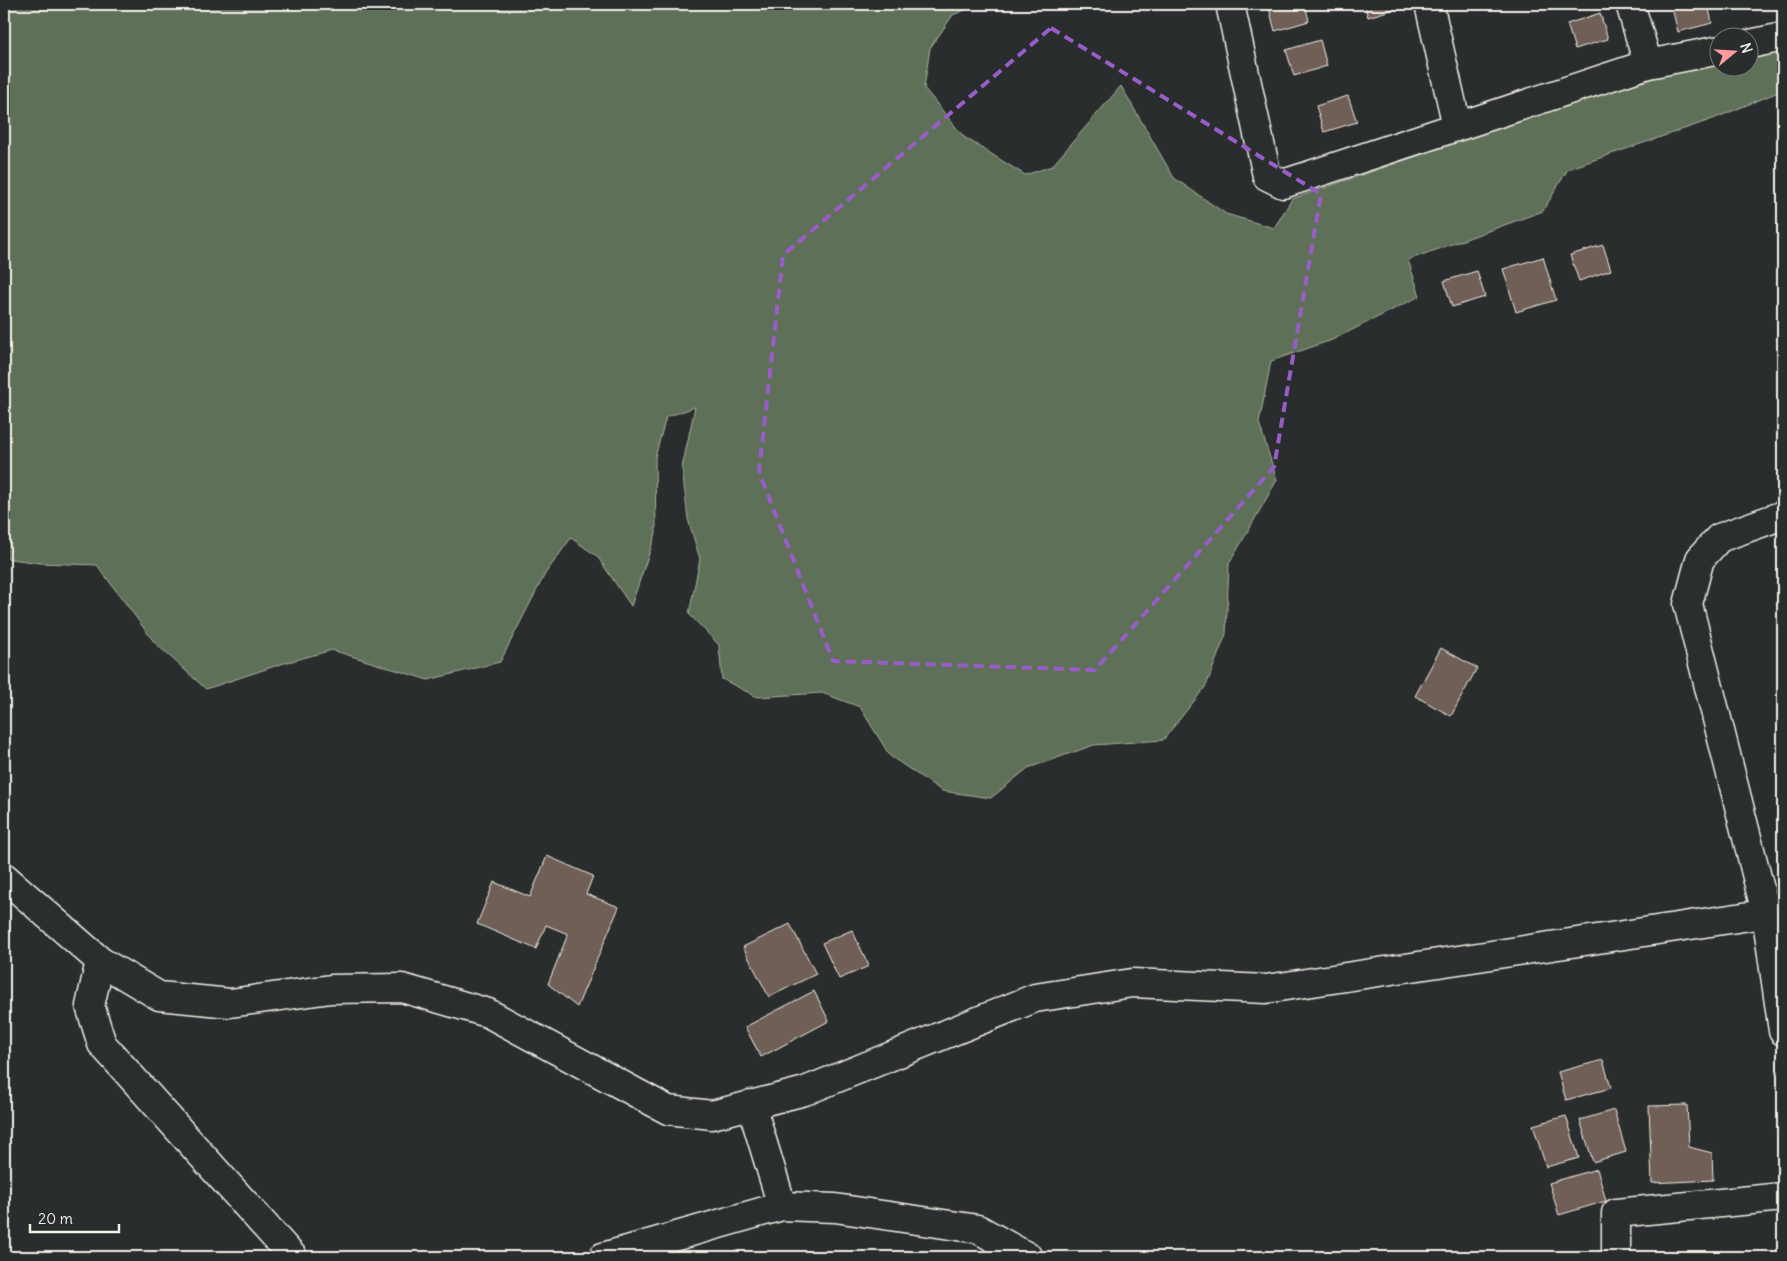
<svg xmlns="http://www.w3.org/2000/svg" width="1787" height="1261" font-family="Delius,sans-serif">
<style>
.green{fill:#5f7059;stroke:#aab0a0}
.building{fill:#705f57;stroke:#f4f1e8}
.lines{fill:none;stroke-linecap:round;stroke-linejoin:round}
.minor-casing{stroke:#f4f1e8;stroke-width:31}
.minor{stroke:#2a2d2e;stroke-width:28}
.marked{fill:none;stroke:#995dc9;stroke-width:4;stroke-dasharray:10 6;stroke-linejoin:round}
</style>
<rect width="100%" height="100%" fill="#2a2d2e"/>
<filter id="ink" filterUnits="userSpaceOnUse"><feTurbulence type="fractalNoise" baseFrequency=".02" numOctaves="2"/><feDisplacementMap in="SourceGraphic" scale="10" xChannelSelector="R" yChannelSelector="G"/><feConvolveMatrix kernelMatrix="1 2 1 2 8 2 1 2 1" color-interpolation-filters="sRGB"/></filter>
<g filter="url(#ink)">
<path class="green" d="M 4,4 L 979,4 L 953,15 L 930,48 L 924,88 L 964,137 L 1025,175 L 1052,166 L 1121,86 L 1174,178 L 1226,214 L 1274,228 L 1292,199 L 1646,77 L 1719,62 L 1720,68 L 1750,68 L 1750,56 L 1783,49 L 1783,90 L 1713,119 L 1568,169 L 1543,211 L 1408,260 L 1420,296 L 1332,340 L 1271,361 L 1259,423 L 1277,480 L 1229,564 L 1226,634 L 1206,686 L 1163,740 L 1094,745 L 1028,768 L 991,798 L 942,791 L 890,756 L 860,707 L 822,693 L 757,697 L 722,679 L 719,645 L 689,614 L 700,559 L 688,519 L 682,468 L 695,407 L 666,417 L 655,457 L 656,533 L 631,606 L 597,556 L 571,538 L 545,574 L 500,662 L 428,680 L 332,650 L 281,664 L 206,689 L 155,643 L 97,565 L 40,563 L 4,558 Z"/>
<path class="building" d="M 1268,4 L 1305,4 L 1309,21 L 1275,31 Z
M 1364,4 L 1400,4 L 1401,7 L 1368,17 Z
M 1671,4 L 1708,4 L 1712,23 L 1678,32 Z
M 1600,13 L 1608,39 L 1575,49 L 1567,24 Z
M 1320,40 L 1327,66 L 1294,76 L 1286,50 Z
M 1348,96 L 1357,122 L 1324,132 L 1316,106 Z
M 1603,245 L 1611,270 L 1579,281 L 1570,255 Z
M 1543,257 L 1556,300 L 1516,312 L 1503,269 Z
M 1477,271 L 1485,297 L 1452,307 L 1444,281 Z
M 1441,648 L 1477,668 L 1451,716 L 1415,696 Z
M 547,856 L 593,876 L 586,894 L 619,907 L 577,1007 L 548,984 L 568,934 L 546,925 L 536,949 L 477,924 L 494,882 L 530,897 Z
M 790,924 L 816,974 L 769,997 L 743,947 Z
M 852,930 L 869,966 L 839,979 L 822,943 Z
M 814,991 L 829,1021 L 761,1057 L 745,1027 Z
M 1603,1060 L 1611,1088 L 1566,1100 L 1558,1072 Z
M 1687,1105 L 1689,1147 L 1712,1153 L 1713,1180 L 1652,1183 L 1649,1106 Z
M 1614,1110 L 1626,1152 L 1593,1162 L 1580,1120 Z
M 1566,1116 L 1579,1158 L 1546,1167 L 1533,1125 Z
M 1597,1169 L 1606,1201 L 1559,1215 L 1549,1183 Z"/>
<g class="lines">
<g class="minor-casing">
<path id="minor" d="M 1230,4 L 1267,176 L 1283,184 L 1648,64 L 1720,50
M 1429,4 L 1457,126
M 1630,4 L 1648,64
M 1750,44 L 1783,37
M 1783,515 L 1719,538 L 1700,559 L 1688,604 L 1766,913 L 1783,1031
M 4,877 L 100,961 L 159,996 L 230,1003 L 331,989 L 402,988 L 488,1013 L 668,1110 L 712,1115 L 805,1091 L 1035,998 L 1132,983 L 1266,989 L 1783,911
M 100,961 L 90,1006 L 102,1044 L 293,1257
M 751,1104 L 782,1206
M 603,1257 L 782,1206 L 835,1208 L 978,1229 L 1028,1257
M 1616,1257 L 1616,1213 L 1783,1197"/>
</g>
<use href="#minor" class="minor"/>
</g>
</g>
<path class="marked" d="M 1051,28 L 1321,194 L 1274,467 L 1095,670 L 833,661 L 759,472 L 783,255 Z"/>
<rect width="1787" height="1261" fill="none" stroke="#2a2d2e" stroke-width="20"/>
<rect x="10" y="10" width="1767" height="1241" fill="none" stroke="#f4f1e8" stroke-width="2" filter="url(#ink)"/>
<g transform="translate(1734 52) rotate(72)"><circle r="24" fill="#2a2d2e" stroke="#7b7b78"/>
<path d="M0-4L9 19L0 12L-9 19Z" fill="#ff9aa2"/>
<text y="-8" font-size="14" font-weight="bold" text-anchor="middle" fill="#f4f1e8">N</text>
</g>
<path d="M30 1224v8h89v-8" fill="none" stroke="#f4f1e8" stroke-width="2.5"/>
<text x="38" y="1224" font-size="15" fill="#f4f1e8" stroke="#2a2d2e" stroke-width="4" paint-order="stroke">20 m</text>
</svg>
